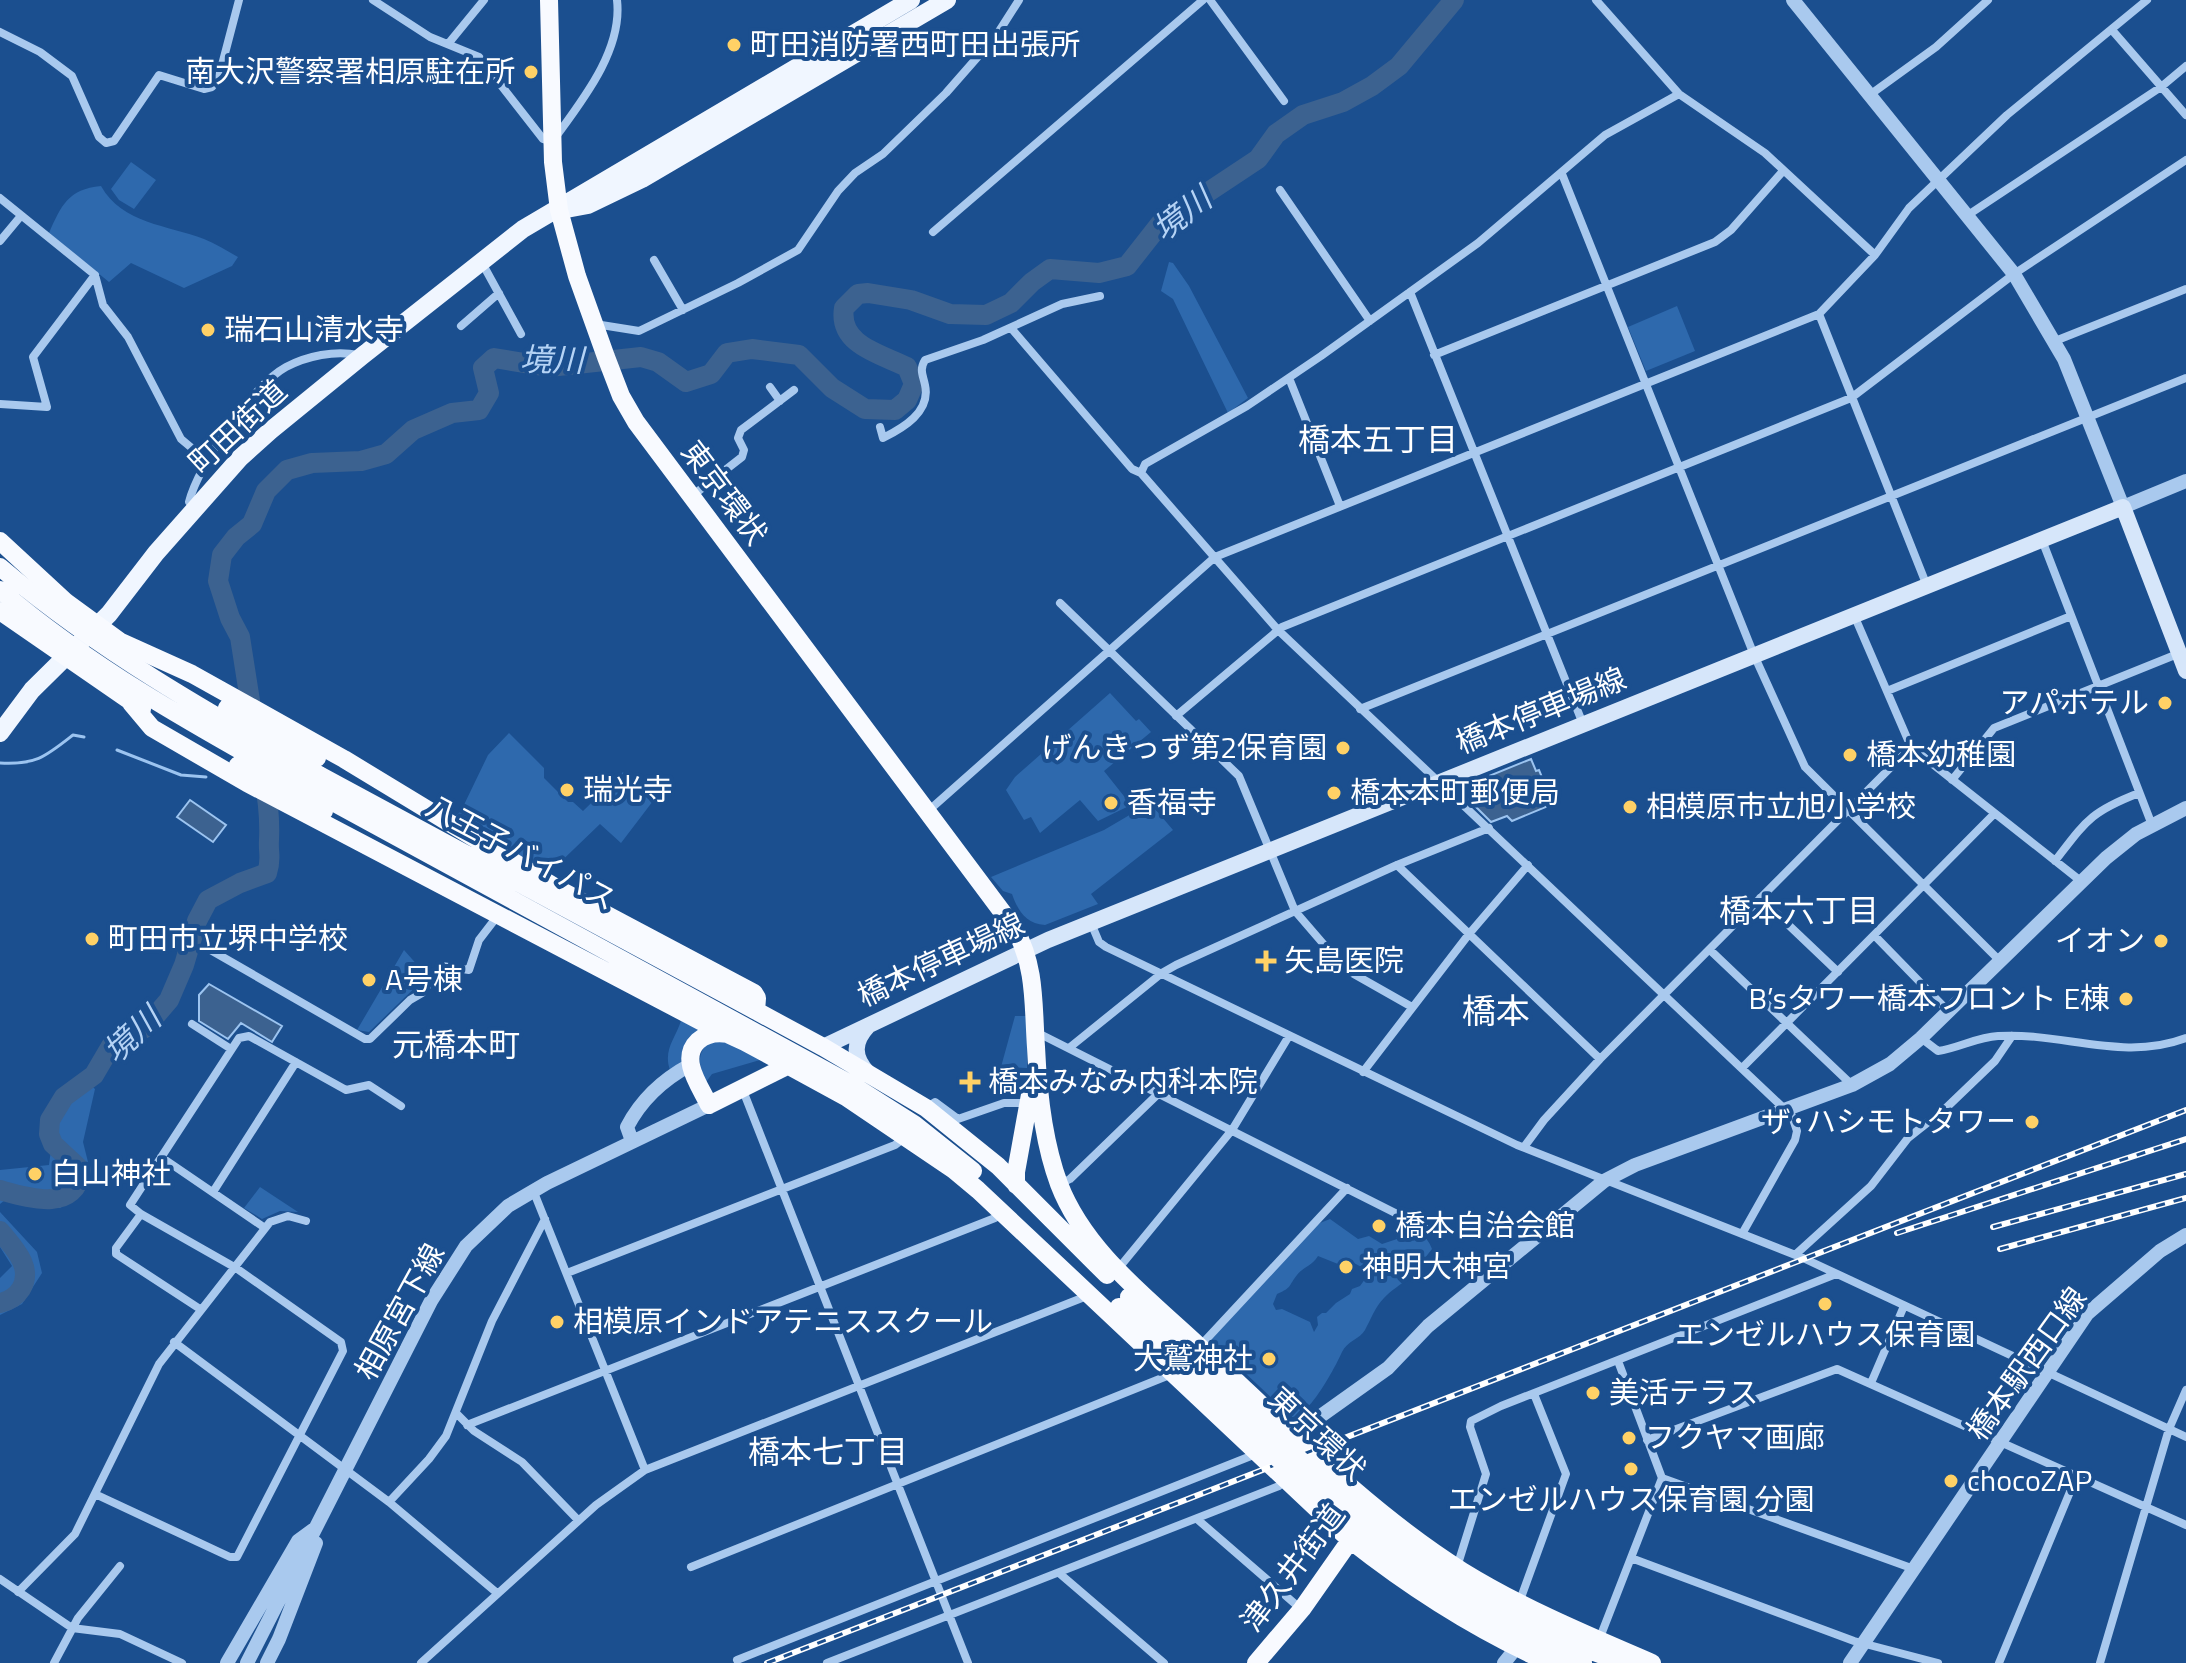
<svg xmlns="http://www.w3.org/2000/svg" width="2186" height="1663" font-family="'Titillium Web','Noto Sans JP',sans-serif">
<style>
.green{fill:#2e69ad;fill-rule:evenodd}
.water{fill:#3c6290;stroke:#9cc4f0;stroke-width:2}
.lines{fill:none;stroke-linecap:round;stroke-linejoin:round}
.stream{stroke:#9cc4f0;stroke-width:3}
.river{stroke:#3c6290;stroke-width:20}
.minor{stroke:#a9c9ee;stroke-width:8}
.tertiary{stroke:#a9c9ee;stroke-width:14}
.secondary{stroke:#d6e6fa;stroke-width:16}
.primary{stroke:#f0f6ff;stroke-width:18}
.trunk{stroke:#f8faff;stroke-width:18}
.rail-casing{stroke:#fff;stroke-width:6}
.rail{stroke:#1b4f8f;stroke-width:3;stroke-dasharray:9;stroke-linecap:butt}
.trunk-bridge{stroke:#f8faff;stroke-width:18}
.poi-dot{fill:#ffd166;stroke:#1b4f8f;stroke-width:3}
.labels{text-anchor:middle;stroke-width:8;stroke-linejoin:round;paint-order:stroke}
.poi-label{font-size:30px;fill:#fff;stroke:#1b4f8f;text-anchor:start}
.street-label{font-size:30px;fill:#fff;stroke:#1b4f8f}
.water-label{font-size:32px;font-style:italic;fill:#b5d3f5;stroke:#1b4f8f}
.neighbourhood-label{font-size:32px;fill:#fff;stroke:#1b4f8f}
.quarter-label{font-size:34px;fill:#fff;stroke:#1b4f8f}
</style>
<rect width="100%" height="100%" fill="#1b4f8f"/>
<path class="green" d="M 131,162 L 156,180 L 134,209 L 119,200 L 111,189 Z
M 101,186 C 122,224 168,225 204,239 C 216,244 227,251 238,257 L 232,266 L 184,288 L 131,263 L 109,282 L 49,233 C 61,206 68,189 101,186 Z
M 1169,262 L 1173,263 L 1189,286 L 1248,398 L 1228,413 L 1173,299 L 1161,291 Z
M 1677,306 L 1695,351 L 1646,371 L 1628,327 Z
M 1110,693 L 1136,721 L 1139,719 L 1151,732 L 1104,771 L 1131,805 L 1098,821 L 1080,800 L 1040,833 L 1031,817 L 1024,820 L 1006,790 L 1015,777 Z
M 509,733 L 544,768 L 544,778 L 568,802 L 573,802 L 583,811 L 623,772 L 653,801 L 621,843 L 600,824 L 549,873 L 454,818 L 461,811 L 488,755 Z
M 1150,803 L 1173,830 L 1091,894 L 1098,904 L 1045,925 C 1026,924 1018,911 1012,894 L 1003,891 L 991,877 L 1104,830 Z
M 404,950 L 427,976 L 369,1032 L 357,1030 Z
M 1015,1016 L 1028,1016 L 1027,1068 L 1001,1067 Z
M 681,1021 L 705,1029 L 684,1060 L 670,1070 C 663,1050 675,1039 681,1021 Z
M 721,1041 L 742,1046 L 765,1063 L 760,1060 L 712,1074 L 706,1082 C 700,1067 696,1059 706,1044 Z
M 89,1084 L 95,1089 L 83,1142 L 89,1166 L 76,1197 L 60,1208 L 5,1200 L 0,1204 L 0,1170 L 49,1165 C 55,1123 57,1113 89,1084 Z
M 260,1187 L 298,1212 L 280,1211 L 262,1219 L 244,1208 Z
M 0,1212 L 37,1252 L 42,1273 L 22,1304 L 0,1315 L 0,1278 L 12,1266 L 0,1247 Z
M 1330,1219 L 1358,1239 L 1369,1236 L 1382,1244 L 1397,1239 L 1395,1225 L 1399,1222 C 1413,1227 1427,1234 1432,1249 C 1425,1258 1416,1269 1408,1278 C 1401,1285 1391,1290 1384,1298 C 1375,1307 1371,1319 1365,1330 C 1360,1339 1347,1341 1342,1352 C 1335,1368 1308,1418 1292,1417 L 1209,1339 L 1305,1237 L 1320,1223 ZM 1318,1256 L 1343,1266 L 1354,1263 L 1367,1270 L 1368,1275 L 1360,1286 L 1352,1289 L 1350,1294 L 1336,1303 L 1326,1313 L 1322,1313 L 1317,1317 L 1318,1325 L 1314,1332 L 1310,1322 L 1282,1309 L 1276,1310 L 1273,1304 L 1277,1294 C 1293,1287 1288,1286 1297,1275 C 1303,1267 1311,1267 1318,1256 Z"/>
<path class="water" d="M 1531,759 L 1536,771 L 1539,770 L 1553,804 L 1512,821 L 1507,816 L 1491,822 L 1461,792 L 1462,787 Z
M 190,800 L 226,825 L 213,842 L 177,817 Z
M 209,984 L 282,1026 L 272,1042 L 241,1023 L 228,1039 L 199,1021 L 199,995 Z"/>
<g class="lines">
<path class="stream" d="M 117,750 L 181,775 L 206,777
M 0,763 C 36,765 45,757 73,735 L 84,737"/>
<path class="river" d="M 253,720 L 240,637 L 230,618 L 218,581 L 222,555 L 236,537 L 252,524 L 266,491 L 287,470 L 312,463 L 361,461 L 386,454 L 413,430 L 452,413 L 479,410 L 489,393 L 483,368 L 494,358 L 549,367 L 641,357 L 658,362 L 686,382 L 711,374 L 727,353 L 752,349 L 799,355 L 832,388 L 865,409 L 895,410 L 907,400 L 914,384 L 907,367 C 881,354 838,345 844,308 L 858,294 L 868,293 L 911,300 L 950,314 L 986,315 L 1011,303 L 1032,282 L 1050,269 L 1099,273 L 1127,266 L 1160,224 L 1258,159 L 1276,134 L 1303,115 L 1343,102 L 1372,86 L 1399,66 L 1454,0
M 0,1190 C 29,1198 76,1213 81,1170 L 53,1144 L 49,1134 L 50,1120 L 64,1097 L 94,1075 L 111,1046 L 145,1028 L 169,1000 L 184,965 L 197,921 L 208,900 L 240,883 L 267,873 C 272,858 268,854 269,840 C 270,820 268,800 264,779
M 0,1231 C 13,1247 34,1267 21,1289 C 16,1297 9,1301 0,1303"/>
<path class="minor" d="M 373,0 L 430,37 L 479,57 L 543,139 L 552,142 C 581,102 623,51 617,0
M 1210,0 L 1284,101
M 1596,0 L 1679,94 L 1765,153 L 1875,255
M 2112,30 L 2186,115
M 0,32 L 40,52 L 72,76 L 99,137 L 106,143 L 114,141 L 159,75 L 204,89 L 212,87 L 218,80 L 239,0
M 448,44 L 484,0
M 1871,94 L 1936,47 L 1988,0
M 1562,174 L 1754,655 L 1805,767 L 2001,962
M 1280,190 L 1370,321
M 0,198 L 95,275 L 103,305 L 128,337 L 181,439 L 206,460
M 1968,215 L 2161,87 L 2186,66
M 933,232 L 1203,0
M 0,241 L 20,217
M 654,260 L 683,310
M 481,261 L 521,334
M 1410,292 L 1583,724
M 1819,314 L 1927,586
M 595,324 L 639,331 L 738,283 L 798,250 L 838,191 L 855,173 L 883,154 L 946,93 L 996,36 L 1019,0
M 461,326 L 499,293
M 1011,328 L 1132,469 L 1141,473 L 1278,630 L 1792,1116 L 1797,1131 L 1795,1140 L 1742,1234
M 2055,341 L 2186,289
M 1434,355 L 1715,242 L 1731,230 L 1783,171
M 1289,378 L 1340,506
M 770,387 L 780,401
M 0,404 L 47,407 L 33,357 L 95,275
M 880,427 L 883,438 C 903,428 931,412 925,385 C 923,375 919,370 925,360 L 983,340 L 1062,304 L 1100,296
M 1141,473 L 1145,464 L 1247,406 L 1321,356 L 1478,243 L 1605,135 L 1679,94
M 692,496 L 742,457 L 744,450 L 738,438 L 741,430 L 794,390
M 194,507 L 189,502 C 198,465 253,385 286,367 C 307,356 335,350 358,355
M 2042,540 L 2152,825
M 1060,603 L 1239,776 L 1295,911 L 1345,969 L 1412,1007
M 1854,615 L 1911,747 L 2082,882
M 1887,691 L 2071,616
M 1360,709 L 2186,378
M 1176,716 L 1282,627 L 1851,398 L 2014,274 L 2186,160
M 1952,780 L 1994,728 L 2180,653
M 927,812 L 1215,557 L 1819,314 L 1875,255 L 1909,208 L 2007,115 L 2147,0
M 2055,861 C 2086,821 2090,812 2139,793
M 1397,865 L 1600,1059
M 1760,898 L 1838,972
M 1091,923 L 1099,942 L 1106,947 L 1517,1145 L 1803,1258 L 2186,1437
M 1874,935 L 1949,1012
M 207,948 L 365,1039 L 370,1039 L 410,1000 L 422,993 L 442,966 L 469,970 L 479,940 L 499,914
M 1710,950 L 1852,1085
M 192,1024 L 231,1049
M 1036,1032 L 1425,1228
M 1921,1038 L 1938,1051 C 1959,1048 1977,1037 1998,1036 C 2062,1032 2123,1062 2186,1038
M 1069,1048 L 1162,973 L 1176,965 L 1397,865 L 1489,828
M 1742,1068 L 1994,814
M 1363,1072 L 1469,934 L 1528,865
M 742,1088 L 968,1663
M 926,1108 L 935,1102 L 958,1119 L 1004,1103 L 1028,1103
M 1524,1147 L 1544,1120 L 1600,1059 L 1911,747
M 161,1157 L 265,1228
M 1060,1184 L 1070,1179 L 1159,1093
M 533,1190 L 645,1470
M 213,1192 L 296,1062
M 141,1214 L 116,1248 L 116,1254 L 200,1309
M 1795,1255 L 1871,1186 L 1908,1138 L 1946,1108 L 1995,1061 L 2012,1036
M 1118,1269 L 1232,1130 L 1289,1036
M 567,1273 L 895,1145 L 904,1138
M 174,1342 L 389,1502 L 497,1593
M 1201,1345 L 1347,1188
M 1871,1383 L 1904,1306
M 456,1413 L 474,1431 L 522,1462 L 578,1520
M 467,1425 L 995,1218 L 1002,1213
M 1647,1440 L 1837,1369 L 2186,1525
M 1662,1478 L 1914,1569
M 95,1494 L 230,1557 L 237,1557 L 343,1351 L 341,1342 L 236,1268 L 141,1214 L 130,1205 L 239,1038 L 249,1036 L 346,1090 L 369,1085 L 401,1106
M 389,1502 L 429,1459 L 446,1436 L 492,1321 L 545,1219
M 1197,1519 L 1301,1609
M 1631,1558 L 1854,1641 L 1938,1663
M 691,1567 L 1172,1374
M 1457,1567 L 1486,1474 L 1470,1427 L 1471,1421 L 1501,1406 L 1836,1274
M 1059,1573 L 1164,1663
M 0,1579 L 72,1628 L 120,1634 L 182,1663
M 18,1592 L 75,1534 L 159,1364 L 270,1222 L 288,1216 L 306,1221
M 1519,1603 L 1566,1474 L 1534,1394
M 1599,1640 L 1662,1478 L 1618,1361
M 737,1660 L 1256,1454
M 54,1663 L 78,1618 L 120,1566
M 421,1663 L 596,1505 L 645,1470 L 1087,1296
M 827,1663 L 1279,1486 L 1285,1480
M 1999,1663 L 2077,1475
M 2100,1663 L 2169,1429 L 2186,1390"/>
<path class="tertiary" d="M 1793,0 L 2014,274 L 2064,359 L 2123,507 L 2186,481
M 632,1141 L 627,1127 C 641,1100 664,1079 690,1065
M 1294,1435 L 1388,1368 L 1428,1326 L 1604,1181 L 1635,1165 L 1852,1085 L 1890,1064 L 1921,1038 L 2106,858 L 2136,834 L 2186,808
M 227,1663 L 298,1541 L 313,1530
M 247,1663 L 431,1301 L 466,1246 L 508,1206 L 547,1183 L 709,1105
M 267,1663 L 279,1639 L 316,1543
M 1504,1663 L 1516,1648
M 1850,1663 L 2087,1314 L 2160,1251 L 2186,1235"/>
<path class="secondary" d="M 823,1047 L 1048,940 L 2123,507 L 2186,671
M 868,1073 C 853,1057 853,1042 868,1026"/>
<path class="primary" d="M 561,210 L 588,205 L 642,179 L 947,0
M 0,733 L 32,690 L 109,614 L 156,553 L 240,458 L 270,431 L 362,356 L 523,229 L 911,0"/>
<path class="trunk" d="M 549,0 L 553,162 L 559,210 L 577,276 L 606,357 L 621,396 L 636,422 L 1015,929 C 1036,967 1033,1005 1036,1047 C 1038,1093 1043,1141 1059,1184 C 1085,1252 1148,1298 1200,1347 C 1284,1425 1364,1509 1462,1571 C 1522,1608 1587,1635 1652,1663
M 0,541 L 66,602 L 129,648
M 0,611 L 142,709
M 121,642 L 192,674 L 344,759 L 558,889 L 754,993 L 757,998 L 756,1011
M 131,703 L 152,728 L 247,783 L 708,1025 L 745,1042 L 846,1097 L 954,1170 L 978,1190 L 1350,1540 C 1412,1589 1478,1631 1550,1663
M 319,775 L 823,1047 L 926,1108 L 998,1166 L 1107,1275
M 322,796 L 854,1086 L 914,1124 L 973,1171
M 728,1034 C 717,1032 707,1033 698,1041 C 679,1059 700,1086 709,1105 L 795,1062
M 1016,1185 L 1016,1172 L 1033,1078
M 1478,1596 L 1576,1645 L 1623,1663
M 1471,1608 L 1518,1634 L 1583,1663
M 1256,1663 L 1302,1609 L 1356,1532"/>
<g class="rail-casing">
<path id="rail" d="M 1993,1227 L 2186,1174
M 1897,1233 L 2186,1139
M 2000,1249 L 2186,1198
M 767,1663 L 2186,1110"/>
</g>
<use href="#rail" class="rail"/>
<path class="trunk-bridge" d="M 0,567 C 98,650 207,712 319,775
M 0,590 C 97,673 211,734 322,796
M 227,708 L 317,758
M 238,765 L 324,811
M 1129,1297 C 1240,1401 1346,1517 1478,1596
M 1119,1307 C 1231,1412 1338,1529 1471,1608"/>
</g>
<g class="poi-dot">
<circle cx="734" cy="45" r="8"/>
<circle cx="531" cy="72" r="8"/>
<circle cx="208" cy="330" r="8"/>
<circle cx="2165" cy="703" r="8"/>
<circle cx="1343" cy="748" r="8"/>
<circle cx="1850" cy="755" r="8"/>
<circle cx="567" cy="790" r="8"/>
<circle cx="1334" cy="793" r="8"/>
<circle cx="1111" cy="803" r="8"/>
<circle cx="1630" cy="807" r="8"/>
<circle cx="92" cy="939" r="8"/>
<circle cx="2161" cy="941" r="8"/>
<path d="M1262 949h8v8h8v8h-8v8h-8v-8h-8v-8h8z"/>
<circle cx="369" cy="980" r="8"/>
<circle cx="2126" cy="999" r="8"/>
<path d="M966 1070h8v8h8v8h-8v8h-8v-8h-8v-8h8z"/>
<circle cx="2032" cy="1122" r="8"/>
<circle cx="35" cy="1174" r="8"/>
<circle cx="1379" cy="1226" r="8"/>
<circle cx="1346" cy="1267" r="8"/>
<circle cx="1825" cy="1304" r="8"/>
<circle cx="557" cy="1322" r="8"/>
<circle cx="1269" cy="1359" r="8"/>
<circle cx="1593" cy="1393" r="8"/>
<circle cx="1629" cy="1438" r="8"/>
<circle cx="1631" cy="1469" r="8"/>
<circle cx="1951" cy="1481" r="8"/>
</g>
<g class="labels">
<g class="poi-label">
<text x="750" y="55">町田消防署西町田出張所</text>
<text x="515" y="82" text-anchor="end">南大沢警察署相原駐在所</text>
<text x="224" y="340">瑞石山清水寺</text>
<text x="2149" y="713" text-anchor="end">アパホテル</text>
<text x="1327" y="758" text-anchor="end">げんきっず第2保育園</text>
<text x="1866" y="765">橋本幼稚園</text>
<text x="583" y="800">瑞光寺</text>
<text x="1350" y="803">橋本本町郵便局</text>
<text x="1127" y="813">香福寺</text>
<text x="1646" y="817">相模原市立旭小学校</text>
<text x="108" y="949">町田市立堺中学校</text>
<text x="2145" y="951" text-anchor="end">イオン</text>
<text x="1284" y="971">矢島医院</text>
<text x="385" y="990">A号棟</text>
<text x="2110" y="1009" text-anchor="end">B’sタワー橋本フロント E棟</text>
<text x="988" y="1092">橋本みなみ内科本院</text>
<text x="2016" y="1132" text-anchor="end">ザ･ハシモトタワー</text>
<text x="51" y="1184">白山神社</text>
<text x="1395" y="1236">橋本自治会館</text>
<text x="1362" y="1277">神明大神宮</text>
<text x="573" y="1332">相模原インドアテニススクール</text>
<text x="1825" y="1345" text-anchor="middle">エンゼルハウス保育園</text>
<text x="1253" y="1369" text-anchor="end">大鷲神社</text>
<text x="1609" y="1403">美活テラス</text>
<text x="1645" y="1448">フクヤマ画廊</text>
<text x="1967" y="1491">chocoZAP</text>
<text x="1631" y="1510" text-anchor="middle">エンゼルハウス保育園 分園</text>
</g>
<g class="street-label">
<text transform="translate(238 427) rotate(-43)" y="10">町田街道</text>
<text transform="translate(724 493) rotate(53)" y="10">東京環状</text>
<text transform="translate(1541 711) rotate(-22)" y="10">橋本停車場線</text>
<text transform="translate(521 853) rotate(28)" y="10">八王子バイパス</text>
<text transform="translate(941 960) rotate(-25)" y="10">橋本停車場線</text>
<text transform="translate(400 1312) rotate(-61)" y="10">相原宮下線</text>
<text transform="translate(2027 1364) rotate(-54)" y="10">橋本駅西口線</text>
<text transform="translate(1317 1434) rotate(43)" y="10">東京環状</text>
<text transform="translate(1293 1568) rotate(-53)" y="10">津久井街道</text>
</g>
<g class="water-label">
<text transform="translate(1182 214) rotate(-38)" y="11">境川</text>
<text transform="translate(552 360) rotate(1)" y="11">境川</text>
<text transform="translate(132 1035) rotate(-43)" y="11">境川</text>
</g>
<g class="neighbourhood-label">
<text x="1378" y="451">橋本五丁目</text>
<text x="1799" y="922">橋本六丁目</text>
<text x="456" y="1056">元橋本町</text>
<text x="828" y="1463">橋本七丁目</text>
</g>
<g class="quarter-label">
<text x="1496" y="1023">橋本</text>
</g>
</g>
</svg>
